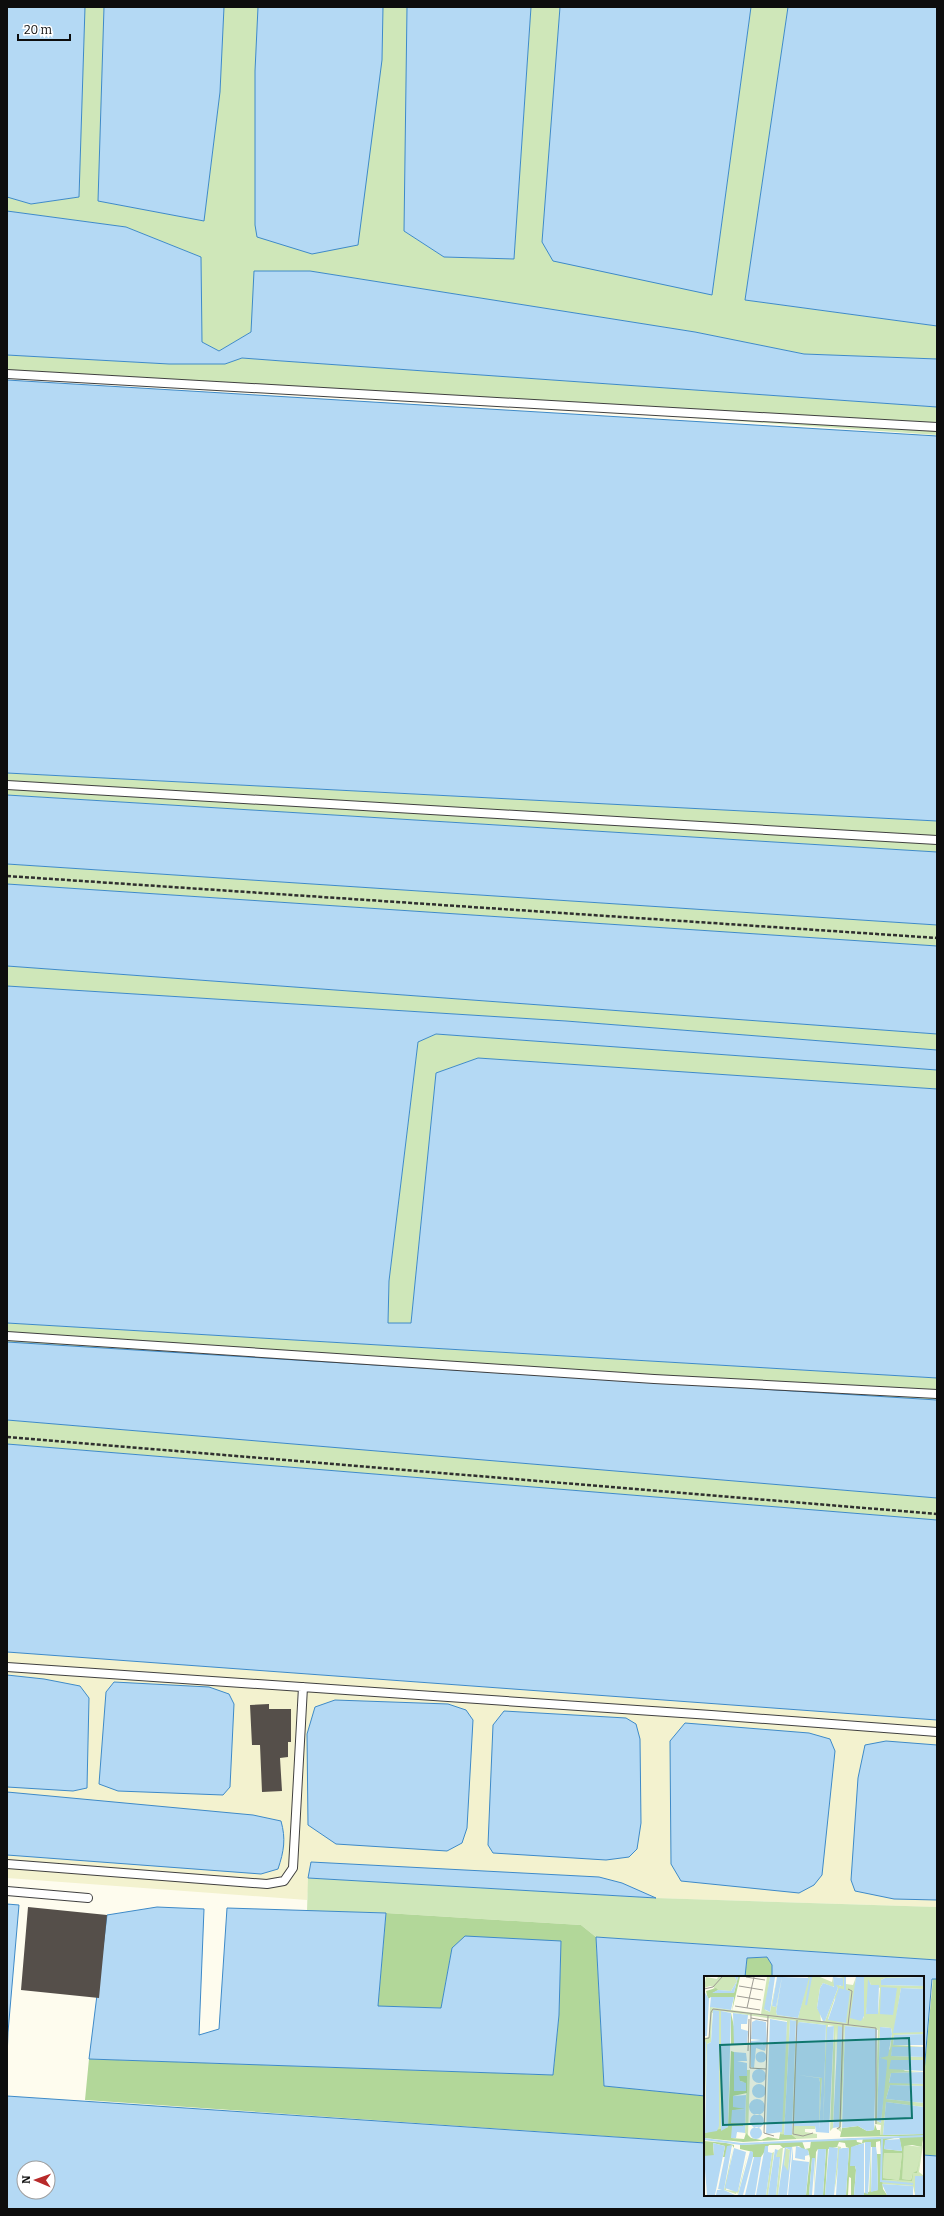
<svg xmlns="http://www.w3.org/2000/svg" width="944" height="2216" font-family="Bitter,serif">
<style>
.farmland{fill:#f3f2cf}
.green{fill:#cfe7b9}
.forest{fill:#b2d799}
.water{fill:#b4d9f4;stroke:#3e8ac8;fill-rule:evenodd}
.building{fill:#554f4a}
.lines{fill:none;stroke-linecap:round;stroke-linejoin:round}
.service-casing{stroke:#404040;stroke-width:10}
.path{stroke:#2f2f2f;stroke-width:2.5;stroke-dasharray:4 2;stroke-linecap:butt}
.service{stroke:#fff;stroke-width:8}
.inset-river{fill:none;stroke:#b4d9f4;stroke-width:2}
.inset-road{fill:none;stroke:#9e9c94;stroke-width:1}
.view{fill:#0f766e;fill-opacity:0.15;stroke:#0f766e;stroke-width:2}
.inset-edge{fill:none;stroke:#0d0d0d;stroke-width:2}
</style>
<rect width="100%" height="100%" fill="#fefcee"/>
<path class="farmland" d="M 7,1652 L 937,1720 L 937,1907 L 656,1898 L 622,1883 L 599,1877 L 311,1862 L 307,1900 L 7,1878 Z"/>
<path class="green" d="M 85,7 L 104,7 L 98,201 L 204,221 L 220,92 L 224,7 L 258,7 L 255,71 L 382,60 L 383,7 L 407,7 L 404,231 L 444,257 L 514,259 L 531,7 L 560,7 L 542,242 L 712,295 L 751,7 L 788,7 L 745,300 L 937,326 L 937,359 L 804,354 L 695,332 L 310,271 L 255,271 L 251,332 L 219,351 L 202,342 L 201,257 L 126,227 L 7,211 L 7,197 L 31,204 L 79,197 Z
M 7,355 L 169,364 L 225,364 L 242,358 L 282,361 L 937,407 L 937,435 L 7,370 Z
M 7,773 L 937,821 L 937,852 L 7,795 Z
M 7,864 L 937,925 L 937,946 L 7,884 Z
M 7,966 L 937,1034 L 937,1050 L 566,1021 L 7,986 Z
M 436,1034 L 937,1070 L 937,1089 L 478,1058 L 436,1073 L 411,1323 L 388,1324 L 389,1281 L 418,1042 Z
M 7,1323 L 937,1378 L 937,1400 L 7,1342 Z
M 7,1420 L 937,1498 L 937,1520 L 7,1444 Z
M 308,1878 L 656,1898 L 937,1907 L 937,1960 L 596,1937 L 581,1925 L 386,1913 L 307,1911 Z"/>
<path class="forest" d="M 386,1913 L 581,1925 L 596,1937 L 604,2086 L 705,2096 L 705,2143 L 85,2100 L 89,2059 L 553,2075 L 559,2015 L 561,1941 L 452,1948 L 441,2008 L 378,2006 Z
M 767,1957 L 772,1965 L 772,1977 L 745,1977 L 747,1958 Z
M 933,1979 L 937,1979 L 937,2156 L 923,2155 L 923,2084 Z"/>
<path class="water" d="M 7,7 L 85,7 L 79,197 L 31,204 L 7,197 Z
M 104,7 L 224,7 L 220,92 L 204,221 L 98,201 Z
M 258,7 L 383,7 L 382,60 L 358,245 L 312,254 L 257,237 L 255,225 L 255,71 Z
M 407,7 L 531,7 L 514,259 L 444,257 L 404,231 Z
M 560,7 L 751,7 L 712,295 L 553,261 L 542,242 Z
M 788,7 L 937,7 L 937,326 L 745,300 Z
M 7,211 L 126,227 L 201,257 L 202,342 L 219,351 L 251,332 L 254,271 L 310,271 L 695,332 L 804,354 L 937,359 L 937,407 L 282,361 L 242,358 L 225,364 L 169,364 L 7,355 Z
M 7,380 L 937,436 L 937,821 L 7,773 Z
M 7,795 L 937,852 L 937,925 L 7,864 Z
M 7,884 L 937,946 L 937,1034 L 7,966 Z
M 7,986 L 566,1021 L 937,1050 L 937,1070 L 436,1034 L 418,1042 L 389,1281 L 388,1323 L 411,1323 L 436,1073 L 478,1058 L 937,1089 L 937,1378 L 7,1323 Z
M 7,1342 L 937,1400 L 937,1498 L 7,1420 Z
M 7,1444 L 937,1520 L 937,1720 L 7,1652 Z
M 7,1675 L 44,1679 L 80,1686 L 89,1698 L 87,1788 L 73,1791 L 7,1787 Z
M 114,1682 L 209,1687 L 229,1694 L 234,1704 L 230,1787 L 223,1795 L 118,1791 L 99,1784 L 106,1692 Z
M 335,1700 L 448,1704 L 466,1710 L 473,1720 L 467,1828 L 462,1843 L 447,1851 L 336,1844 L 308,1825 L 307,1734 L 315,1707 Z
M 504,1711 L 626,1718 L 636,1724 L 640,1739 L 641,1823 L 637,1849 L 629,1857 L 606,1860 L 493,1853 L 488,1845 L 493,1725 Z
M 685,1723 L 809,1733 L 830,1739 L 835,1751 L 822,1875 L 814,1885 L 799,1893 L 681,1881 L 671,1864 L 670,1741 Z
M 886,1741 L 937,1745 L 937,1900 L 894,1899 L 855,1891 L 851,1880 L 858,1778 L 865,1745 Z
M 7,1792 L 253,1815 L 281,1821 C 286,1839 284,1851 278,1869 L 261,1874 L 7,1855 Z
M 311,1862 L 599,1877 L 622,1883 L 656,1898 L 308,1878 Z
M 7,1904 L 19,1905 L 8,2032 L 7,2060 Z
M 157,1907 L 204,1909 L 199,2035 L 219,2029 L 227,1908 L 386,1913 L 378,2006 L 441,2008 L 452,1948 L 465,1936 L 561,1941 L 559,2015 L 553,2075 L 89,2059 L 107,1915 Z
M 596,1937 L 937,1960 L 937,1979 L 932,1979 L 923,2084 L 923,1977 L 772,1977 L 772,1965 L 767,1957 L 747,1958 L 745,1977 L 705,1977 L 705,2096 L 604,2086 Z
M 7,2096 L 705,2143 L 705,2195 L 923,2195 L 923,2155 L 937,2156 L 937,2209 L 7,2209 ZM 24,2168 L 48,2168 L 48,2192 L 24,2192 Z"/>
<path class="building" d="M 269,1704 L 269,1709 L 291,1709 L 291,1742 L 288,1742 L 288,1757 L 280,1758 L 282,1791 L 262,1792 L 260,1745 L 252,1745 L 250,1705 Z
M 28,1907 L 107,1915 L 99,1998 L 21,1990 Z"/>
<g class="lines">
<g class="service-casing">
<path id="service" d="M 7,374 L 937,427
M 7,785 L 937,840
M 7,1336 L 654,1379 L 937,1394
M 7,1667 L 711,1715 L 937,1732
M 7,1864 L 267,1884 L 284,1881 L 293,1868 L 303,1687
M 7,1891 L 88,1898"/>
</g>
<path class="path" d="M 7,876 L 937,938
M 7,1437 L 937,1514"/>
<use href="#service" class="service"/>
</g>
<g transform="translate(704 1976)">
<rect width="220" height="220" fill="#fefcee"/>
<path d="M 2,1 L 13,3 L 14,1 L 31,1 L 33,5 L 27,15 L 9,14 L 10,11 L 6,10 L 0,12 ZM 63,1 L 66,1 L 61,34 L 66,36 L 73,1 L 68,30 L 72,31 L 78,1 L 72,36 L 73,39 L 94,42 L 104,1 L 116,1 L 128,6 L 129,1 L 130,7 L 137,10 L 139,2 L 135,1 L 142,1 L 142,8 L 149,9 L 152,1 L 151,11 L 160,43 L 160,1 L 220,1 L 181,2 L 177,4 L 177,9 L 220,10 L 220,13 L 197,12 L 190,56 L 220,56 L 220,58 L 190,59 L 189,69 L 220,71 L 189,71 L 187,80 L 220,81 L 220,84 L 187,84 L 201,95 L 220,96 L 187,97 L 185,106 L 220,108 L 220,110 L 186,109 L 182,123 L 220,127 L 220,131 L 182,126 L 179,159 L 176,159 L 177,149 L 171,148 L 174,54 L 141,50 L 137,156 L 132,152 L 135,151 L 132,51 L 129,152 L 126,155 L 130,50 L 124,49 L 119,156 L 122,49 L 95,46 L 91,150 L 111,150 L 111,153 L 101,153 L 101,156 L 113,158 L 113,162 L 93,163 L 88,159 L 92,45 L 86,44 L 80,159 L 76,158 L 83,45 L 17,35 L 17,155 L 13,155 L 15,35 L 8,37 L 7,66 L 3,68 L 0,157 L 0,62 L 5,61 L 6,31 L 57,38 ZM 167,6 L 167,9 L 176,12 L 174,38 L 162,37 ZM 119,7 L 129,11 L 131,9 L 134,12 L 121,45 L 117,45 L 116,36 L 113,32 L 116,12 ZM 131,22 L 142,47 L 124,43 ZM 176,51 L 187,52 L 188,58 L 186,73 L 176,82 L 179,122 L 177,147 L 173,145 ZM 43,94 L 46,94 L 44,160 L 41,157 ZM 94,99 L 118,102 L 115,153 L 116,106 L 115,102 ZM 220,163 L 215,196 L 220,200 L 211,200 L 211,219 L 209,210 L 178,208 L 178,204 L 208,205 L 208,200 L 207,204 L 197,203 L 200,169 L 218,171 ZM 133,170 L 137,171 L 130,219 L 134,172 ZM 167,171 L 167,216 L 165,217 ZM 29,172 L 22,214 L 34,215 L 44,177 L 34,219 L 33,216 L 32,218 L 20,214 ZM 77,172 L 79,172 L 77,192 L 74,219 L 72,219 L 76,182 L 72,181 L 73,175 ZM 81,172 L 86,174 L 84,196 L 80,192 ZM 70,176 L 64,219 L 62,219 L 68,177 ZM 180,177 L 198,177 L 195,204 L 179,202 Z" fill="#cfe7b9" fill-rule="evenodd"/>
<path d="M 34,1 L 36,1 L 28,35 L 30,21 L 7,21 L 4,23 L 2,15 L 12,12 L 14,14 L 9,17 L 30,17 ZM 27,37 L 31,55 L 30,69 L 27,69 ZM 27,75 L 30,76 L 30,115 L 40,106 L 35,105 L 35,100 L 43,100 L 43,117 L 29,120 L 41,133 L 31,134 L 28,147 L 39,147 L 39,150 L 27,162 L 40,163 L 42,157 L 47,162 L 57,164 L 64,161 L 75,163 L 76,158 L 88,159 L 93,163 L 39,166 L 0,162 L 0,157 L 24,151 ZM 171,148 L 173,154 L 176,154 L 176,159 L 220,158 L 213,197 L 209,197 L 208,205 L 178,204 L 179,213 L 183,219 L 160,219 L 159,217 L 174,214 L 173,178 L 177,178 L 176,165 L 172,166 L 172,171 L 167,171 L 166,166 L 162,166 L 151,170 L 147,190 L 151,190 L 152,194 L 150,219 L 147,219 L 147,202 L 145,201 L 144,219 L 142,219 L 145,172 L 142,171 L 141,167 L 135,166 L 133,171 L 124,173 L 121,219 L 119,219 L 122,173 L 114,173 L 112,176 L 110,219 L 111,183 L 108,182 L 105,219 L 102,219 L 106,182 L 104,174 L 98,173 L 95,170 L 79,172 L 76,169 L 65,169 L 57,181 L 49,181 L 49,176 L 36,173 L 36,169 L 98,165 L 101,173 L 106,172 L 107,165 L 152,162 L 153,166 L 158,167 L 159,162 L 190,162 L 182,164 L 180,173 L 198,175 L 195,160 L 136,161 L 138,152 L 154,150 L 163,155 L 170,154 ZM 208,169 L 218,171 L 213,195 L 209,197 L 207,204 L 198,203 L 200,170 ZM 180,177 L 198,177 L 195,204 L 179,202 ZM 0,165 L 22,167 L 30,169 L 30,172 L 28,169 L 22,181 L 19,181 L 21,170 L 9,167 L 10,180 L 0,180 Z" fill="#b2d799" fill-rule="evenodd"/>
<path d="M 31,1 L 34,1 L 30,17 L 8,17 L 14,14 L 27,15 L 33,5 ZM 66,1 L 71,1 L 66,36 L 60,33 ZM 73,1 L 78,1 L 72,31 L 68,30 ZM 78,1 L 105,2 L 94,42 L 73,39 L 72,36 ZM 129,1 L 139,2 L 139,10 L 132,9 L 134,12 L 121,45 L 119,45 L 113,32 L 116,12 L 119,7 L 130,11 ZM 152,1 L 160,1 L 160,40 L 157,45 L 146,42 ZM 220,1 L 220,10 L 177,9 L 177,4 L 181,2 ZM 164,3 L 167,9 L 175,9 L 174,38 L 162,38 ZM 177,11 L 193,12 L 189,39 L 176,38 ZM 135,12 L 146,15 L 142,47 L 124,44 ZM 197,12 L 220,13 L 220,56 L 189,57 ZM 0,15 L 5,23 L 3,60 L 0,60 ZM 7,21 L 30,21 L 27,34 L 6,31 ZM 9,34 L 15,35 L 15,150 L 13,155 L 1,157 L 3,68 L 7,66 ZM 17,35 L 27,37 L 24,151 L 17,155 ZM 29,37 L 44,39 L 43,48 L 37,48 L 37,53 L 44,55 L 43,69 L 30,69 ZM 66,43 L 83,46 L 78,156 L 62,158 ZM 52,44 L 62,46 L 63,66 L 61,75 L 52,72 L 50,92 L 47,91 L 47,65 L 57,64 L 47,63 L 48,46 ZM 86,44 L 92,45 L 88,159 L 80,159 ZM 95,46 L 122,49 L 119,153 L 123,51 L 130,50 L 125,157 L 112,156 L 111,150 L 90,150 L 93,50 ZM 94,99 L 118,102 L 115,153 L 116,106 L 115,102 ZM 134,50 L 138,51 L 135,151 L 129,152 ZM 141,50 L 173,53 L 170,154 L 163,155 L 154,150 L 138,152 ZM 176,51 L 187,52 L 188,58 L 184,80 L 176,82 L 183,84 L 183,89 L 177,147 L 173,145 ZM 220,58 L 220,69 L 189,69 L 190,59 ZM 0,65 L 2,66 L 0,151 ZM 188,71 L 220,71 L 220,81 L 187,80 ZM51.5 81a5.5 5.5 0 1 1 11 0a5.5 5.5 0 1 1-11 0ZM 30,76 L 42,77 L 43,85 L 33,85 L 43,87 L 43,100 L 35,100 L 36,105 L 42,107 L 42,115 L 30,115 ZM 187,84 L 220,84 L 220,95 L 185,93 ZM48 100a7 7 0 1 1 14 0a7 7 0 1 1-14 0ZM 220,96 L 220,108 L 185,107 L 187,97 ZM48 115a7 7 0 1 1 14 0a7 7 0 1 1-14 0ZM 186,109 L 220,110 L 220,127 L 182,123 ZM 42,119 L 41,157 L 33,156 L 32,162 L 27,162 L 28,150 L 39,150 L 39,148 L 27,147 L 28,134 L 41,133 L 29,131 L 29,120 ZM45 131a8 8 0 1 1 16 0a8 8 0 1 1-16 0ZM 182,126 L 220,131 L 220,158 L 179,159 ZM46 145a7 7 0 1 1 14 0a7 7 0 1 1-14 0ZM46 157a6 6 0 1 1 12 0a6 6 0 1 1-12 0ZM 196,163 L 198,175 L 180,173 L 181,164 ZM 161,166 L 167,166 L 164,218 L 161,217 ZM 9,167 L 21,170 L 11,219 L 3,219 L 0,180 L 10,179 ZM 160,167 L 160,219 L 150,219 L 152,194 L 151,190 L 146,190 L 147,171 ZM 28,169 L 20,214 L 31,219 L 12,219 L 13,214 L 18,214 L 14,213 L 23,170 ZM 61,170 L 64,170 L 64,176 L 68,177 L 62,219 L 52,219 ZM 89,170 L 89,184 L 105,186 L 102,219 L 84,219 ZM 92,170 L 104,174 L 105,179 L 101,180 L 101,184 L 91,182 ZM 81,171 L 88,171 L 83,219 L 74,219 ZM 82,172 L 86,174 L 84,195 L 80,189 ZM 125,171 L 134,172 L 130,219 L 121,219 ZM 168,171 L 172,171 L 173,178 L 174,214 L 167,216 ZM 30,172 L 42,176 L 34,215 L 32,216 L 21,212 ZM 139,172 L 145,172 L 142,219 L 132,219 L 135,173 ZM 71,173 L 74,174 L 72,181 L 76,181 L 72,219 L 64,219 ZM 114,173 L 122,173 L 119,219 L 110,219 ZM 46,175 L 49,176 L 49,181 L 39,219 L 34,219 ZM 58,176 L 51,219 L 41,219 L 50,181 L 57,181 ZM 108,182 L 111,182 L 108,219 L 105,219 ZM 211,200 L 220,200 L 220,219 L 211,219 ZM 178,208 L 209,210 L 209,219 L 183,219 Z" fill="#b4d9f4" fill-rule="evenodd"/>
<path class="inset-river" d="M 141,15 L 141,1M 102,29 L 107,1M 178,162 L 177,205 L 209,208M 0,163 L 37,168 L 220,160"/>
<path class="inset-road" d="M 42,1 L 61,4M 35,10 L 59,14M 0,13 L 9,11 L 18,1M 33,20 L 57,24M 31,30 L 56,34M 43,32 L 50,1M 47,38 L 46,92 L 62,93M 64,40 L 60,157 L 70,160M 47,42 L 64,45M 93,44 L 89,158 L 99,160 L 109,157M 144,49 L 148,15 L 144,13M 0,63 L 5,62 L 7,36 L 9,33 L 172,52 L 172,148M 44,75 L 45,43M 133,153 L 136,151 L 139,48"/>
<path class="view" d="M 205,62 L 208,142 L 19,149 L 16,69 Z"/>
<rect width="220" height="220" class="inset-edge"/>
</g>
<rect width="944" height="2216" fill="none" stroke="#0d0d0d" stroke-width="16"/>
<g transform="translate(36 2180) rotate(272)"><circle r="19" fill="#ffffff" stroke="#9e9e9e"/>
<path d="M0-3L7 15L0 10L-7 15Z" fill="#b82a2a"/>
<text y="-6" font-size="11" font-weight="bold" text-anchor="middle" fill="#0d0d0d">N</text>
</g>
<path d="M18 34v6h52v-6" fill="none" stroke="#0d0d0d" stroke-width="2"/>
<text x="24" y="34" font-size="12" fill="#0d0d0d" stroke="#ffffff" stroke-width="3" paint-order="stroke">20 m</text>
</svg>
